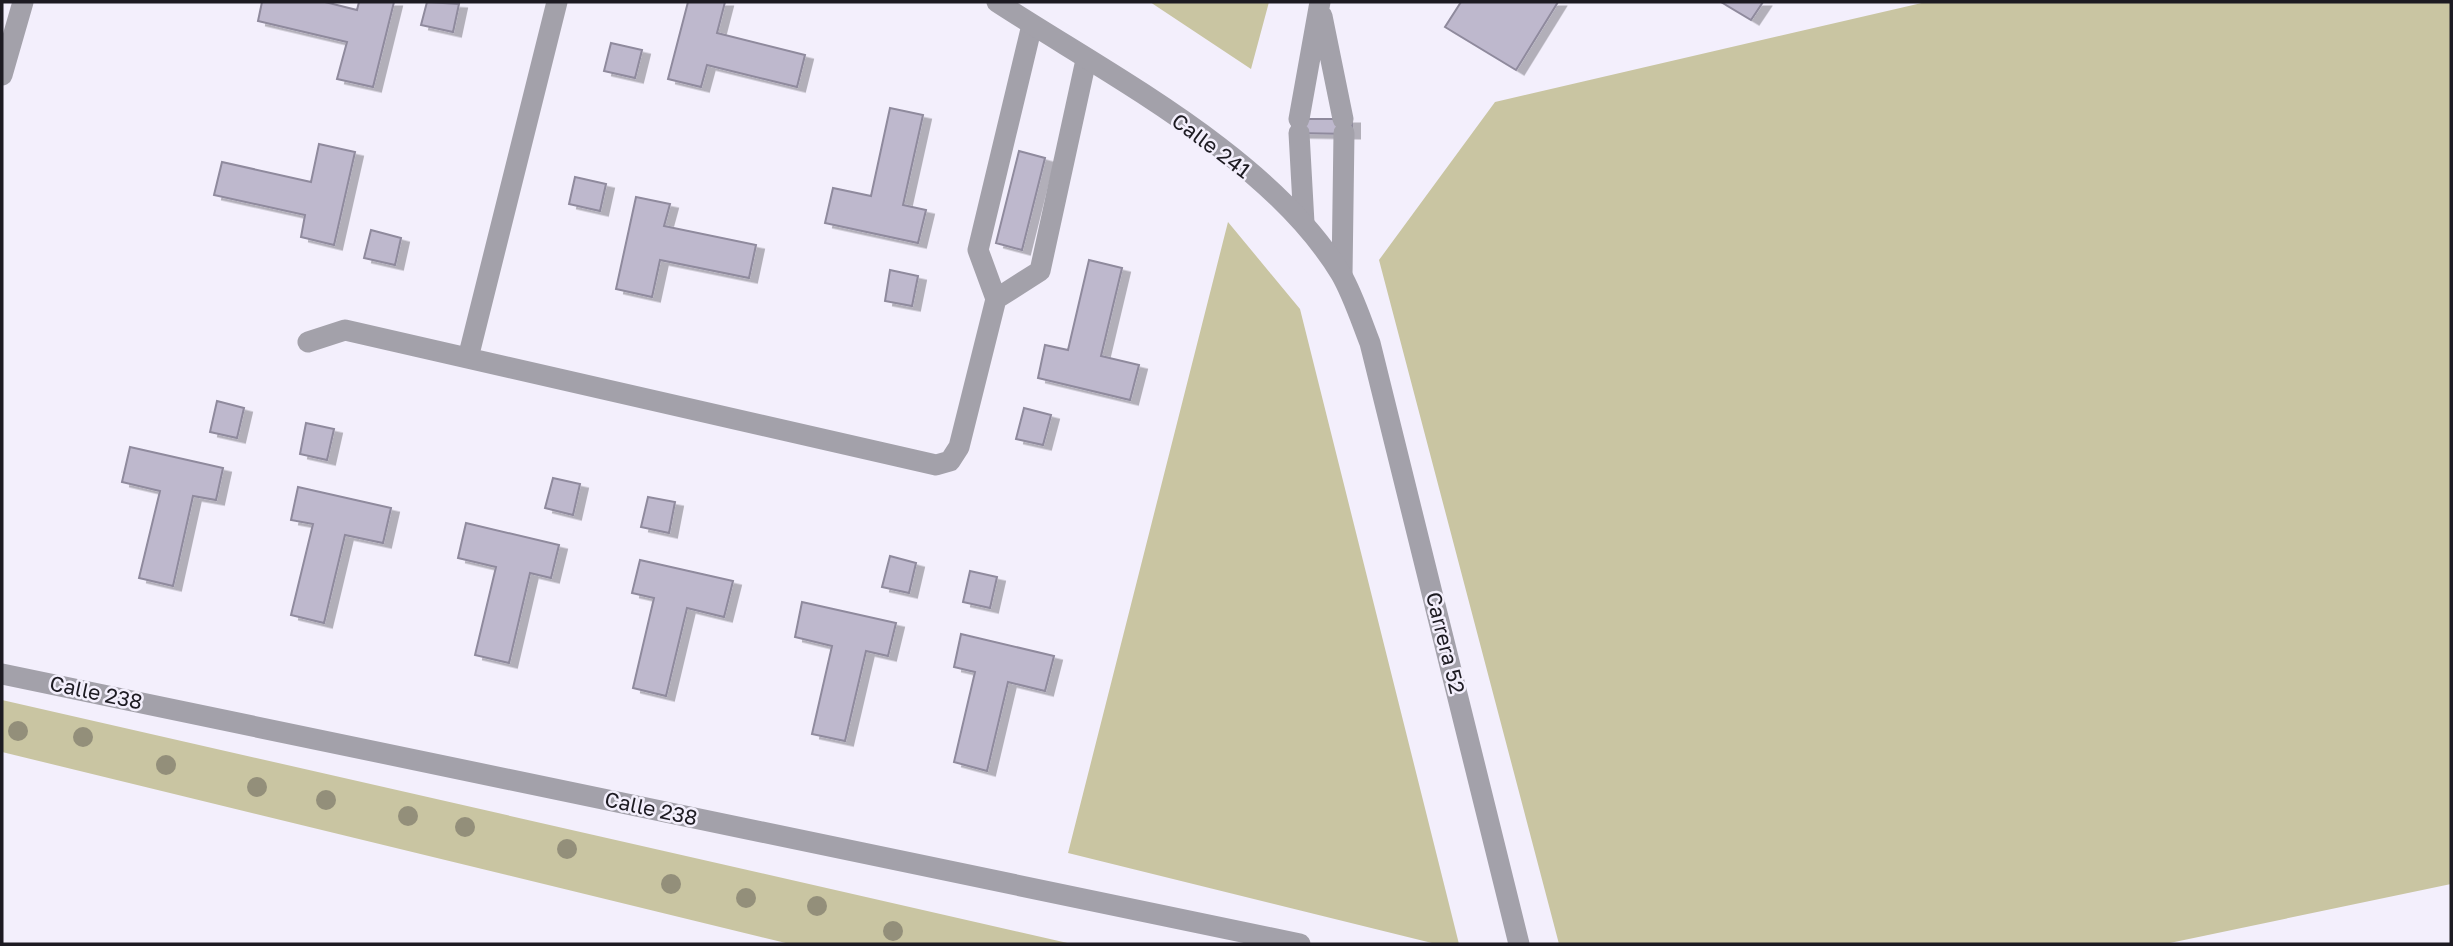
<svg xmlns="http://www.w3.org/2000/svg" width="2453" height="946" font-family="'Golos Text',sans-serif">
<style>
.green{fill:#c9c5a2}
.building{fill:#beb8cd;stroke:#8f8a9d;stroke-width:2;filter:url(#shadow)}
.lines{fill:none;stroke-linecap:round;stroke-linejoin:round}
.lane{stroke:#a3a1aa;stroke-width:21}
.street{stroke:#a3a1aa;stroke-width:21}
.tree{fill:#938f7a}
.labels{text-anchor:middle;stroke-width:5;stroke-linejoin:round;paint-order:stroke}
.street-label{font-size:21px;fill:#1d1b22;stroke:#f3effc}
</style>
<defs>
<filter id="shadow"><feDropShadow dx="8" dy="4.5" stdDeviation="0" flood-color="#0004"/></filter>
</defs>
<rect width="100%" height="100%" fill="#f3effc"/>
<path class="green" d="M 1150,2 L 1269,2 L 1251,69 Z
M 1926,2 L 2451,2 L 2451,884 L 2165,944 L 1559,944 L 1379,260 L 1495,102 Z
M 1228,222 L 1300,309 L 1459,944 L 1436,944 L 1068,853 Z
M 2,700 L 1072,944 L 790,944 L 2,752 Z"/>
<path class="building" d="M 262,2 L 325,2 L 357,10 L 359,2 L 394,2 L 373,87 L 337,79 L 347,42 L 258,21 Z
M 427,2 L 459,4 L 453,32 L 421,25 Z
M 688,2 L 725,2 L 717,33 L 805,55 L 797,87 L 707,65 L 701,87 L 668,79 Z
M 1461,2 L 1558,2 L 1516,70 L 1445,27 Z
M 1721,2 L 1763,2 L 1751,20 Z
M 611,43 L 642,50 L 635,78 L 604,71 Z
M 890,108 L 923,115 L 903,205 L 926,210 L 918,243 L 825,223 L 833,188 L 871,196 Z
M 1292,119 L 1352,119 L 1352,134 L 1292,133 Z
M 319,144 L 355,152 L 334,245 L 301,237 L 305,215 L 214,195 L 222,162 L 311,182 Z
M 1019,151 L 1045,158 L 1022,250 L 996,243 Z
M 575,177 L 606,184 L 600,211 L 569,204 Z
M 636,197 L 670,204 L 664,226 L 756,245 L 749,278 L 660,260 L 652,297 L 616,289 Z
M 371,230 L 401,238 L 395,265 L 364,258 Z
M 1089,260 L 1122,268 L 1101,356 L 1139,365 L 1130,400 L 1038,378 L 1045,345 L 1068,350 Z
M 890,270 L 918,276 L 912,306 L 885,301 Z
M 217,401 L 244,408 L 237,438 L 210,432 Z
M 1024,408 L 1051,415 L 1043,445 L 1016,439 Z
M 306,423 L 334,429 L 327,460 L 300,454 Z
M 130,447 L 223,468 L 216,500 L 193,496 L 173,586 L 139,578 L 160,491 L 122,482 Z
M 553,478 L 580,484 L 573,515 L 545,508 Z
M 298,487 L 391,508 L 383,543 L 345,535 L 324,623 L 291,615 L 313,524 L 291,520 Z
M 648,497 L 675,502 L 669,533 L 641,527 Z
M 466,523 L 559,545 L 551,578 L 530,573 L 509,663 L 475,655 L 496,567 L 458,558 Z
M 890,556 L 916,563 L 909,593 L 882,587 Z
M 640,560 L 733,581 L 724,617 L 687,608 L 666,696 L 633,688 L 654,598 L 632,593 Z
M 970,571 L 997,577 L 990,608 L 963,602 Z
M 802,602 L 896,623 L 888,656 L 866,651 L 845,741 L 812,734 L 832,646 L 795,637 Z
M 961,634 L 1054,656 L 1045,691 L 1008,682 L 987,771 L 954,762 L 975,672 L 954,667 Z"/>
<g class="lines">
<path class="lane" d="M 1322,16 L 1343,119
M 2,75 L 23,2
M 1299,119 L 1320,2
M 1299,133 L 1304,223
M 1342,275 L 1344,133
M 996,299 L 1040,271 L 1086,60
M 308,342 L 345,330 L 936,465 L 950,461 L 959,447 L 996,299 L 978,250 L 1032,25
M 468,358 L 557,2"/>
<path class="street" d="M 997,2 C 1109,75 1270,157 1341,274 C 1353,295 1361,320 1370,343 L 1519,944
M 2,674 L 1300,944"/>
</g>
<g class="tree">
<circle cx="18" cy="731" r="10"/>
<circle cx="83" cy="737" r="10"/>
<circle cx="166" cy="765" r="10"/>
<circle cx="257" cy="787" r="10"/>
<circle cx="326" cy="800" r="10"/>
<circle cx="408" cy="816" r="10"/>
<circle cx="465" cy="827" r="10"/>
<circle cx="567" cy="849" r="10"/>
<circle cx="671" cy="884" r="10"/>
<circle cx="746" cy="898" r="10"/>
<circle cx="817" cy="906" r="10"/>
<circle cx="893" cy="931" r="10"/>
</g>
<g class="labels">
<g class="street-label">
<text transform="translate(1211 146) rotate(37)" y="7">Calle 241</text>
<text transform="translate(1445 643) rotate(76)" y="7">Carrera 52</text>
<text transform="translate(96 693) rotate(12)" y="7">Calle 238</text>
<text transform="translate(651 809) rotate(12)" y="7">Calle 238</text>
</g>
</g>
<rect width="2453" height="946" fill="none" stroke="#1d1b22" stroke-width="7"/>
</svg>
